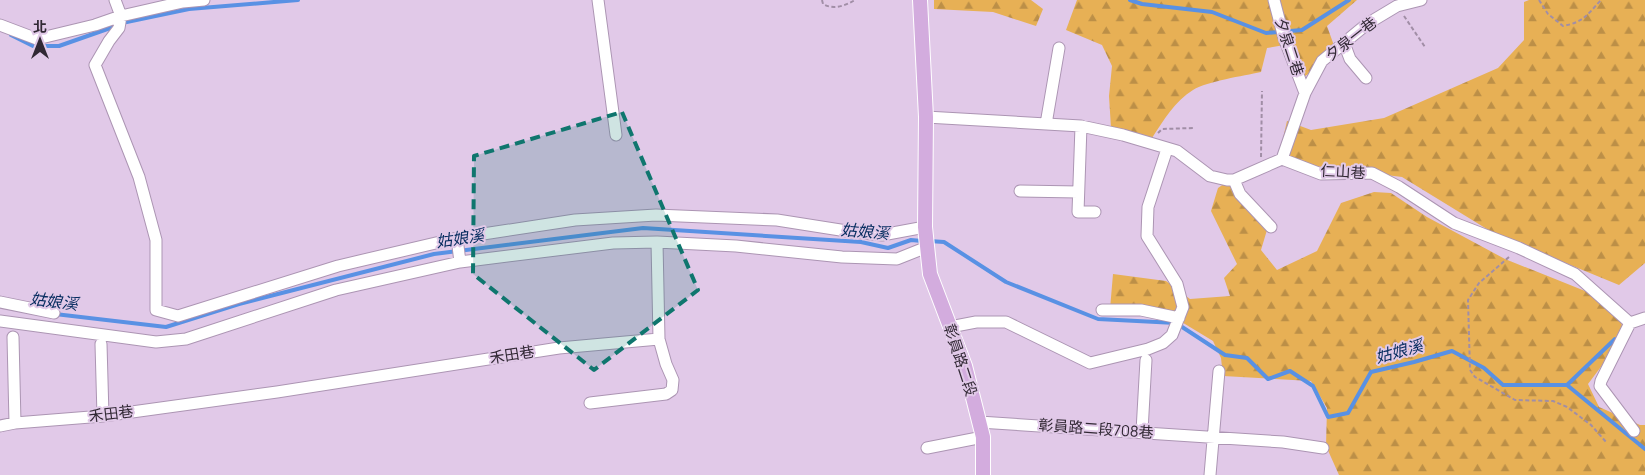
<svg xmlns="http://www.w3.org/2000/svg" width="1645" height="475" font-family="Manrope,'Noto Sans TC',sans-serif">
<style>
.forest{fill:url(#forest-firs)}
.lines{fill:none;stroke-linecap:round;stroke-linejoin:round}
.stream{stroke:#5991e4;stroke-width:4}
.minor-casing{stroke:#ac95b3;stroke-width:13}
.major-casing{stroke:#fff;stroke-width:16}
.path{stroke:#a18ea6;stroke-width:2;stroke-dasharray:4 2.5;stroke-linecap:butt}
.minor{stroke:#fff;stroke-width:11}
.major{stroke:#d3acde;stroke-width:14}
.marked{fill:#0f766e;fill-opacity:0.2;stroke:#0f766e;stroke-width:4;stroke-dasharray:10 6;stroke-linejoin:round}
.labels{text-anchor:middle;stroke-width:4;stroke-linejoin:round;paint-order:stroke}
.street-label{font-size:15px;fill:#312834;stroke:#e1c9e8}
.water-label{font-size:16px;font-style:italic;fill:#052b5e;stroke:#e1c9e8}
</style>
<defs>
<pattern id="forest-firs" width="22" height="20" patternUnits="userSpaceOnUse" patternTransform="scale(1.25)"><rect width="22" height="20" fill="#e7b055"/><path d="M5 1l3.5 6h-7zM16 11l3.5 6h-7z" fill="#bc8f47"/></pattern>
</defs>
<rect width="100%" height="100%" fill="#e1c9e8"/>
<path class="forest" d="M 934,0 L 1031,0 L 1043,9 L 1036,26 L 993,12 L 934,9 Z
M 1077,0 L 1357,0 L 1327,26 L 1337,54 L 1301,79 L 1294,47 L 1290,44 L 1267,48 L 1261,72 C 1243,76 1208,81 1193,90 C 1175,101 1163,121 1152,138 L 1111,128 L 1109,96 L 1112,66 L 1102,45 L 1066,30 Z
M 1529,0 L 1645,0 L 1645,263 L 1619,285 L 1495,234 L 1402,177 L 1299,164 L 1281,147 L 1287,121 L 1311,130 L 1384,118 L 1498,68 L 1524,40 L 1524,2 Z
M 1228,181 L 1267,230 L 1261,250 L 1277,270 L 1317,251 L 1341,203 L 1374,192 L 1391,193 L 1427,217 L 1505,259 L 1615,303 L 1625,335 L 1588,384 L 1599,407 L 1640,425 L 1645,425 L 1645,475 L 1339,475 L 1326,446 L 1327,408 L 1311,381 L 1223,376 L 1221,358 L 1213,341 L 1175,318 L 1110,309 L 1113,274 L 1166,281 L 1190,299 L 1230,296 L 1224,278 L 1237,264 L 1211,211 L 1218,188 Z"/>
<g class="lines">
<path class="stream" d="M 1130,0 L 1142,4 L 1212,12 L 1266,33 L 1302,30 L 1349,0
M 122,23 L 189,9 L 298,0
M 11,35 L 33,46 L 59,46 L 116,26
M 929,241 L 944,242 L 1006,282 L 1098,319 L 1176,323 L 1225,355 L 1247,358 L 1268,379 L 1290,371 L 1313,386 L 1328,417 L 1348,413 L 1371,372 L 1414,362 L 1452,351 L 1484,368 L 1503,385 L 1567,385 L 1645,449
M 55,314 L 166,327 L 239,304 L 434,254 L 643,228 L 861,242 L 888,248 L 911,240 L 922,241
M 1567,385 L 1615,339"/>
<g class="minor-casing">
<path id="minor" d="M 115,0 L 121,16 L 119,28 L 109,41 L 95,65 L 139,177 L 156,240 L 156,310 L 178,316 L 338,266 L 457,238 L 575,220 L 656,215 L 777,220 L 853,232 L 882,235 L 925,227
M 598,0 L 616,135
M 1274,0 L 1284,38 L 1305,93
M 0,25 L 37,39 L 95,25 L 121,16 L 183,2 L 204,0
M 1344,43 L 1350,59 L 1366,78
M 926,117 L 1081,126 L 1123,135 L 1177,151 L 1210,176 L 1227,180 L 1234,180 L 1282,159 L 1321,174 L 1372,173 L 1399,187 L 1454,223 L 1519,248 L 1575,274 L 1630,323 L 1645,318
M 1046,124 L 1059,48
M 1081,126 L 1078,212 L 1095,212
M 1282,159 L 1305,93 L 1322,61 L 1367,24 L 1397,6 L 1421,0
M 1234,180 L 1240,194 L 1271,227
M 1020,191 L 1078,192
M 457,238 L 460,262
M 0,302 L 54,313
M 1102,310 L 1141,310 L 1179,318
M 0,321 L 156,342 L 186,339 L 336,290 L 460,262 L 613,243 L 657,242 L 736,246 L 842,257 L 897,259 L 927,247
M 1630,323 L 1601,381 L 1600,386 L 1634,431
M 950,327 L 976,322 L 1006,322 L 1090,363 L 1148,349 L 1163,343 L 1172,335 L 1183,307 L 1177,284 L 1147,236 L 1148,207 L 1167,149
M 13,337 L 15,423
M 101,344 L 103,416
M 590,403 L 666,394 L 672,390 L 673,380 L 666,364 L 659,339
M 979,422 L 1283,442 L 1323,448
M 0,426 L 15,423 L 103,416 L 277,392 L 559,348 L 659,339 L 657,242
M 1142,431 L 1146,360
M 927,448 L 983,437
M 1210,475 L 1219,371"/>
</g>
<g class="major-casing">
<path id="major" d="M 920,0 L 926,117 L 925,227 L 930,274 L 965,366 L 983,437 L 983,475"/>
</g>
<path class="path" d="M 822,0 L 823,4 C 833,10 845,6 855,0
M 1539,0 L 1548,14 L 1563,26 C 1584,22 1587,15 1601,0
M 1404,16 L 1425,47
M 1158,133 L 1162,129 L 1193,128
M 1261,157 L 1262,91
M 1509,257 L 1479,283 L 1468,300 L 1470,370 L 1475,377 L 1515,400 L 1553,401 L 1567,407 L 1591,425 L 1607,443"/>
<use href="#minor" class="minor"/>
<use href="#major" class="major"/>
</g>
<path class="marked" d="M 622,112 L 698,290 L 594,370 L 473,274 L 474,156 Z"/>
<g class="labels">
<g class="street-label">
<text transform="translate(1351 39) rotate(-38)" y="5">夕泉一巷</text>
<text transform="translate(1289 47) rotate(72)" y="5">夕泉二巷</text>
<text transform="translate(1343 172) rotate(3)" y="5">仁山巷</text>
<text transform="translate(512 355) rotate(-9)" y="5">禾田巷</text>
<text transform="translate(960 360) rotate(72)" y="5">彰員路二段</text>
<text transform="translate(111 414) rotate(-7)" y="5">禾田巷</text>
<text transform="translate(1096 429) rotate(4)" y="5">彰員路二段708巷</text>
</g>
<g class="water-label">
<text transform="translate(865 231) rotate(5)" y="6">姑娘溪</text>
<text transform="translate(460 238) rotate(-8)" y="6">姑娘溪</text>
<text transform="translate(54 301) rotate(7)" y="6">姑娘溪</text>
<text transform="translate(1399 351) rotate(-15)" y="6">姑娘溪</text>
</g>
</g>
<g transform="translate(40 40)" stroke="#e1c9e8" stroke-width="4" paint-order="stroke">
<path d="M0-4L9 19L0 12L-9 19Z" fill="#312834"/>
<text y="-8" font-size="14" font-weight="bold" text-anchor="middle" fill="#312834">北</text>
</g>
</svg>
